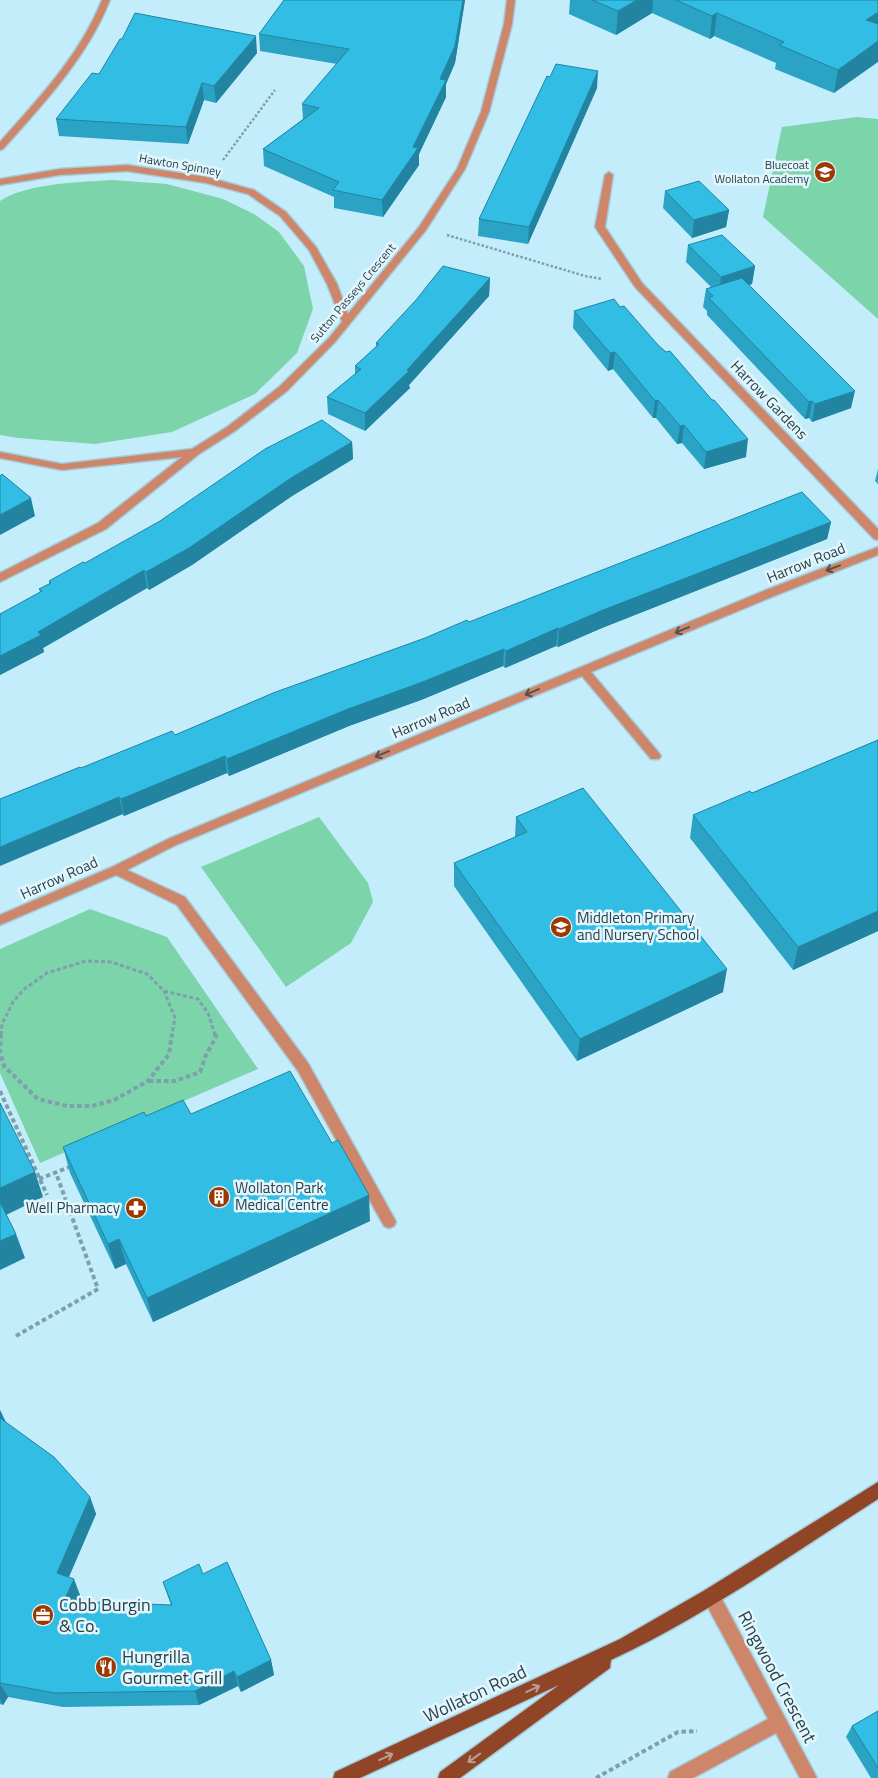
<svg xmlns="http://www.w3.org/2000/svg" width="878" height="1778" font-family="'Titillium Web',sans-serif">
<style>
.green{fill:#7bd4aa}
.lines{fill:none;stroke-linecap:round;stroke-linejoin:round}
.minor-casing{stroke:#a5cad8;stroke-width:3}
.major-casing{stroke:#a5cad8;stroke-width:3}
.path-far2{stroke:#7f9fab;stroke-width:2.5;stroke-dasharray:2.5 2;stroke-linecap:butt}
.path-far1{stroke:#7f9fab;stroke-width:3;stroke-dasharray:4 2.5;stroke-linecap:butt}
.path{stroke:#7f9fab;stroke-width:4;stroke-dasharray:4.5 3;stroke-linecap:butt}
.minor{fill:#ce866a;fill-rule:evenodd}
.major{fill:#904526;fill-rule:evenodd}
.wall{fill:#2aa3c4}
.shaded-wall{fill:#2284a0}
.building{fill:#31bde4;stroke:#2284a0}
.oneway{stroke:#545250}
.oneway2{stroke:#b99e92}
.labels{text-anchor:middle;stroke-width:5;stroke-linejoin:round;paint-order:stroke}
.far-street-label{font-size:12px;fill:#2b4047;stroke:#e2f6fe}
.far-poi-label{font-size:12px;fill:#2b4047;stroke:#e2f6fe;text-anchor:end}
.street-label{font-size:15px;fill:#2b4047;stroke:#e2f6fe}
.poi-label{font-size:15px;fill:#2b4047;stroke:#e2f6fe;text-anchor:start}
.near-poi-label{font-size:18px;fill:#2b4047;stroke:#e2f6fe;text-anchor:start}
.near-street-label{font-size:18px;fill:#2b4047;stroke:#e2f6fe}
</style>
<rect width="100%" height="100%" fill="#c4edfc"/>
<path class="green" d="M 857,117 L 878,119 L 878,319 L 763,217 L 782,127 Z
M 113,180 L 167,184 L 223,199 L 254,214 L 279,232 L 304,266 L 313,309 L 297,353 L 255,394 L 172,432 L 95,444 L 18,438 L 0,435 L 0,201 C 27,183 81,182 113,180 Z
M 319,817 L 368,883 L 373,902 L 351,943 L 286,987 L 201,867 Z
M 90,909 L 167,937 L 258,1069 L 40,1163 L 0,1073 L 0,949 Z"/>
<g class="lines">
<g class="minor-casing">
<path id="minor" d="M 102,0 L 110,0 C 87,58 44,103 3,149 L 0,150 L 0,142 C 39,98 80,55 102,0 Z
M 507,0 L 515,0 L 512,24 L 489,112 L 465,169 L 426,230 L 335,342 L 287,391 L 235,431 L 199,454 L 106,529 L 0,582 L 0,573 L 98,523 L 182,457 L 62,470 L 0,458 L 0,452 L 62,464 L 192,449 L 227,427 L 279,387 L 329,338 L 342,322 L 327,284 L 309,250 L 280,216 L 248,194 L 206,183 L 127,171 L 60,175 L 0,185 L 0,179 L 60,169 L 127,165 L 207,177 L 254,190 L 286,212 L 316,247 L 337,284 L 348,314 L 419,227 L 457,169 L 481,112 L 504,24 Z
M 609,172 L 613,175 L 605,227 L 642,283 L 878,529 L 878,540 L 874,539 L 635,287 L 595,227 L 605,175 Z
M 878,547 L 878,555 L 774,596 L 591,672 L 659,753 L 661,756 L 659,759 L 651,759 L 582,676 L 176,845 L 127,870 L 185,897 L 308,1063 L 394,1218 L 396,1222 L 394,1226 L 389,1228 L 384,1226 L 298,1071 L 177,905 L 116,875 L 0,925 L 0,915 L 112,867 L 168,839 L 766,590 Z
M 711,1588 L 717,1590 L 817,1778 L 800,1778 L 776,1733 L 693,1778 L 668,1778 L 670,1772 L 768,1719 L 705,1602 L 703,1596 L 705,1590 Z"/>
</g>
<g class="major-casing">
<path id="major" d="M 878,1482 L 878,1499 C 792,1554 704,1617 611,1660 L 610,1668 L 460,1778 L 438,1778 L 440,1772 L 559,1685 L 360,1778 L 333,1778 L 335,1772 L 620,1639 L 705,1590 Z"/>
</g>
<path class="path-far2" d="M 223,160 L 275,90
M 447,235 L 585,276 L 602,279"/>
<path class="path-far1" d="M 164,991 L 198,999 L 208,1013 L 215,1035
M 1,1035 L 2,1024 L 13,1002 L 23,990 L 47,973 L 86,961 L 111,962 L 147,974 L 164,991 L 175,1018 L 172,1035"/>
<path class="path" d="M 1,1034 L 0,1051 L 4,1066 L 38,1099 L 67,1106 L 92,1106 L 114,1100 L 148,1081 L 169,1054 L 172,1034
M 149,1081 L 175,1081 L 200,1072 L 206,1055 L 216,1037 L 215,1034
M 0,1091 L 47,1195
M 39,1179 L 72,1166
M 16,1336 L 98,1289 L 56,1173
M 596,1778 L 678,1732 L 697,1731"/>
<use href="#minor" class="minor"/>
<use href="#major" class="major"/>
</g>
<path class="wall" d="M 284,0 L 465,0 L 455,63 L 446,84 L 446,97 L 419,154 L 419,165 L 383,217 L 334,208 L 334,197 L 264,166 L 263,149 L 303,119 L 302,104 L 337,64 L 260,51 L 259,34 Z
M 570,0 L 878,0 L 834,93 L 775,69 L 776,63 L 714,36 L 710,39 L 652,13 L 616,35 L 569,14 Z
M 257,53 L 216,103 L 204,100 L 188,144 L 59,136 L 56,119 L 99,74 Z
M 597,88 L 528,244 L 478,236 L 479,219 Z
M 665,191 L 729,210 L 726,227 L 692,238 L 663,208 Z
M 688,245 L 755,266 L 752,284 L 749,285 L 851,408 L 812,422 L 809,418 L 805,419 L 707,315 L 707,311 L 703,307 L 706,289 L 711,287 L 686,262 Z
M 490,278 L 489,296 L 409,385 L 410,388 L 365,431 L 328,414 L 327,397 L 355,374 L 355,366 L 376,347 L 376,343 Z
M 574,311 L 746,457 L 704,469 L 682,443 L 677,444 L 656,418 L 653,418 L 613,369 L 608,371 L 573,328 Z
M 352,442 L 353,459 L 292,496 L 192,565 L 149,590 L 147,588 L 43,648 L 44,652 L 0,675 L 40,592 L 39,589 L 49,584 L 49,581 Z
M 878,469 L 878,484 L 875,481 Z
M 831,522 L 827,539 L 602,628 L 558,647 L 556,646 L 505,668 L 503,666 L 421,700 L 349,726 L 229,776 L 227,773 L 124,816 L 81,768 L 175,735 L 469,622 Z
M 878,740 L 878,931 L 793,970 L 690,838 L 693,815 L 752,793 Z
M 516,817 L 723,992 L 577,1061 L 454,886 L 454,863 L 515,837 Z
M 191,1114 L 370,1221 L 153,1322 L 126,1264 L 115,1269 L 70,1173 L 63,1147 L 146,1116 Z
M 0,1410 L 6,1422 L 90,1497 L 96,1514 L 69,1577 L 80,1595 L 77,1602 L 171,1605 L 163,1582 L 203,1574 L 271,1660 L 274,1675 L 241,1692 L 238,1686 L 199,1705 L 63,1707 L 8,1697 L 3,1705 L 0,1704 Z
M 878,1711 L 878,1778 L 871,1778 L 846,1737 L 852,1726 Z"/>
<path class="shaded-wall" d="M 463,0 L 465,0 L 455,63 L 446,84 L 446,97 L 419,154 L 419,165 L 383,217 L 382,200 L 413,147 L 440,79 Z
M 637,0 L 653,0 L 652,13 L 616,35 L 618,11 Z
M 878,12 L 878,32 L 866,20 Z
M 717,13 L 714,36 L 710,39 L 712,16 Z
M 256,36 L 257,53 L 216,103 L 214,86 Z
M 878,41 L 878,62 L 834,93 L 838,70 Z
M 598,71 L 597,88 L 528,244 L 529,227 Z
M 202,83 L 204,100 L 188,144 L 186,127 Z
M 729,210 L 726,227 L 692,238 L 694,220 Z
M 755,266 L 752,284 L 719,295 L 721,277 Z
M 490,278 L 489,296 L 409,385 L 410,388 L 365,431 L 365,413 L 407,370 Z
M 615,352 L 613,369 L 608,371 L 610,353 Z
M 855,391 L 851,408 L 812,422 L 815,404 Z
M 658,400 L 656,418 L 653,418 L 655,401 Z
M 812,401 L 809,418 L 805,419 L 809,402 Z
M 684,425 L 682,443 L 677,444 L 680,426 Z
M 748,439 L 746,457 L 704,469 L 706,452 Z
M 352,442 L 353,459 L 292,496 L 192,565 L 149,590 L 146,572 L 291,478 Z
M 31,498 L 35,516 L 0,535 L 0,515 Z
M 831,522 L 827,539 L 602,628 L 558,647 L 559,629 L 603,610 Z
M 144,570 L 147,588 L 43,648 L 44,652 L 0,675 L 0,656 L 38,632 Z
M 558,628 L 556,646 L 505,668 L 506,651 Z
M 504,649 L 503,666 L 421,700 L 349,726 L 229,776 L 227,759 L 348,709 Z
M 225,756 L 227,773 L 124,816 L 121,799 Z
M 119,797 L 123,814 L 0,866 L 0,847 Z
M 878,911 L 878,931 L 793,970 L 798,947 Z
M 727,969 L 723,992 L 577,1061 L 580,1039 Z
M 35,1172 L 43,1197 L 4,1216 L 0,1206 L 0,1188 Z
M 369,1195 L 370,1221 L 153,1322 L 147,1298 Z
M 16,1234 L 25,1258 L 0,1270 L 0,1241 Z
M 119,1239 L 126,1264 L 115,1269 L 108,1244 Z
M 0,1410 L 8,1428 L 0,1425 Z
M 90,1497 L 96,1514 L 64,1588 L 57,1573 Z
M 74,1579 L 80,1595 L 71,1617 L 64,1601 Z
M 271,1660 L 274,1675 L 241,1692 L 237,1677 Z
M 234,1671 L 238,1686 L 199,1705 L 195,1691 Z
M 0,1684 L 8,1697 L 3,1705 L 0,1699 Z"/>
<path class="building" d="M 284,0 L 463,0 L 455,46 L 440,79 L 446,80 L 413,147 L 418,148 L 382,200 L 333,190 L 339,182 L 263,149 L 319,108 L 302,104 L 349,49 L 259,34 Z
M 592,0 L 637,0 L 618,11 Z
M 676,0 L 878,0 L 878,12 L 866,20 L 878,24 L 878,41 L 838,70 L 779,45 L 784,42 L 717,13 L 712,16 Z
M 135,13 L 256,36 L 214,86 L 202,83 L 186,127 L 56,119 L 92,73 L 99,74 L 120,39 L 122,39 Z
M 556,64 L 598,71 L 529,227 L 479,219 L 547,76 L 550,77 Z
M 699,181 L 729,210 L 694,220 L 665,191 Z
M 722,235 L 755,266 L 721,277 L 688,245 Z
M 443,266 L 490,278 L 407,370 L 409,371 L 365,413 L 327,397 L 361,369 L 355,366 L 379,344 L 376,343 L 416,300 Z
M 742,278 L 855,391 L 815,404 L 812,401 L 809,402 L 709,298 L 713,296 L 706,289 Z
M 614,299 L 620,307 L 624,306 L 658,345 L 666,352 L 670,351 L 712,400 L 714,400 L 748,439 L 706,452 L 684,425 L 680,426 L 658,400 L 655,401 L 615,352 L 610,353 L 574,311 Z
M 322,420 L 352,442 L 291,478 L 189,548 L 146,572 L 144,570 L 38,632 L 41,635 L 0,656 L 0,614 L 42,591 L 39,589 L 51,583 L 49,581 L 83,562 L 85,563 L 160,521 L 265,449 Z
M 2,474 L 31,498 L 0,515 L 0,476 Z
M 802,492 L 831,522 L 603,610 L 559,629 L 558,628 L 506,651 L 504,649 L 420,683 L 348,709 L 227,759 L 225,756 L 121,799 L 119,797 L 0,847 L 0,799 L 80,767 L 81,768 L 172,731 L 175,735 L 273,693 L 425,638 L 467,620 L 469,622 Z
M 878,740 L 878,911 L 798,947 L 693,815 L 750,791 L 752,793 Z
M 583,788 L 727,969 L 580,1039 L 454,863 L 527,832 L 516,817 Z
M 290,1071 L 332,1143 L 338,1140 L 369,1195 L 147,1298 L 119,1239 L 108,1244 L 63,1147 L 144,1112 L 146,1116 L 183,1100 L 191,1114 Z
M 0,1103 L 35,1172 L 0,1188 Z
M 0,1202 L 16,1234 L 0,1241 Z
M 0,1418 L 54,1457 L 90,1497 L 57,1573 L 74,1579 L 64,1601 L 172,1605 L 163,1582 L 199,1564 L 203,1574 L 227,1562 L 271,1660 L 237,1677 L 234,1671 L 195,1691 L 55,1693 L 0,1683 Z
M 878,1711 L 878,1768 L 852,1726 Z"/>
<defs><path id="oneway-shaft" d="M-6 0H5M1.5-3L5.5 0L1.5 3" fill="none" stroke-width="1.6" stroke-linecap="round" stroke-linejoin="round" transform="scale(1.25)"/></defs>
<g class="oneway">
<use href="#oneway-shaft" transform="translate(833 568) rotate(159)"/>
<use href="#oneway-shaft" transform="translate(682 630) rotate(157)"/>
<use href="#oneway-shaft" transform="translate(532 692) rotate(157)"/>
<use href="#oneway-shaft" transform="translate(382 754) rotate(157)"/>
</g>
<g class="oneway2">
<use href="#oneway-shaft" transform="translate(533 1689) rotate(-25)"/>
<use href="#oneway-shaft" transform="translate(386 1757) rotate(-25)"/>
<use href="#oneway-shaft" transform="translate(474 1758) rotate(144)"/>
</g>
<defs>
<g id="school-disc" transform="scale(1.125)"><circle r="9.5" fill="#9c3901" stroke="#e2f6fe"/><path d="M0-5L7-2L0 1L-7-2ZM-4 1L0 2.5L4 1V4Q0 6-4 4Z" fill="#fff"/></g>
<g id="building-disc" transform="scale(1.125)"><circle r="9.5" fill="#9c3901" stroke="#e2f6fe"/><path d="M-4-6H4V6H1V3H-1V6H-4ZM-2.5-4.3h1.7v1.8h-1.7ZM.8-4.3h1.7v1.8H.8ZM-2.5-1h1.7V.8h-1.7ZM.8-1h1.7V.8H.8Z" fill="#fff"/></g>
<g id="pharmacy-disc" transform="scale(1.125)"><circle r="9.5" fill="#9c3901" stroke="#e2f6fe"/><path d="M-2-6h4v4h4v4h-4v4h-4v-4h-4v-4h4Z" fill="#fff"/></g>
<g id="office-disc" transform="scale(1.125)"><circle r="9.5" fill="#9c3901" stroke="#e2f6fe"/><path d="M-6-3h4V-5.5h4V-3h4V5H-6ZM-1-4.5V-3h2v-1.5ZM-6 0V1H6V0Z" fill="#fff"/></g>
<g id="restaurant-disc" transform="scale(1.125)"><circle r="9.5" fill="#9c3901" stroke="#e2f6fe"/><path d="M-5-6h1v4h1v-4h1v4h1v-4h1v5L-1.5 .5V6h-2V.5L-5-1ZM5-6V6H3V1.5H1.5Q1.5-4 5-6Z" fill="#fff"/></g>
</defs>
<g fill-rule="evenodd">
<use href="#school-disc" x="825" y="172"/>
<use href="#school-disc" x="561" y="927"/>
<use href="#building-disc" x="219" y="1197"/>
<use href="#pharmacy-disc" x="136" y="1208"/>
<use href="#office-disc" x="43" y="1615"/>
<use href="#restaurant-disc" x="106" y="1667"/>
</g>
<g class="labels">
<g class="far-street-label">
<text transform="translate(180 165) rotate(10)" y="4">Hawton Spinney</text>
<text transform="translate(353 293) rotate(-50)" y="4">Sutton Passeys Crescent</text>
</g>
<g class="far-poi-label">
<text x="809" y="169">Bluecoat<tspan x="809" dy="14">Wollaton Academy</tspan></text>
</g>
<g class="street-label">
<text transform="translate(769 400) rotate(46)" y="5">Harrow Gardens</text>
<text transform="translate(806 563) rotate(-22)" y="5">Harrow Road</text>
<text transform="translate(431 718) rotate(-23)" y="5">Harrow Road</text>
<text transform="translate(59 878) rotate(-24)" y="5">Harrow Road</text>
</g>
<g class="poi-label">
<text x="577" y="923">Middleton Primary<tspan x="577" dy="17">and Nursery School</tspan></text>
<text x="235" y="1193">Wollaton Park<tspan x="235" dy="17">Medical Centre</tspan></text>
<text x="120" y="1213" text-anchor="end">Well Pharmacy</text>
</g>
<g class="near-poi-label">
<text x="59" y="1611">Cobb Burgin<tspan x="59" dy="21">&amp; Co.</tspan></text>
<text x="122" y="1663">Hungrilla<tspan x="122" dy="21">Gourmet Grill</tspan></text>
</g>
<g class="near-street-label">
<text transform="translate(777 1677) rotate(62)" y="6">Ringwood Crescent</text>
<text transform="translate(475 1694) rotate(-25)" y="6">Wollaton Road</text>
</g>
</g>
</svg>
